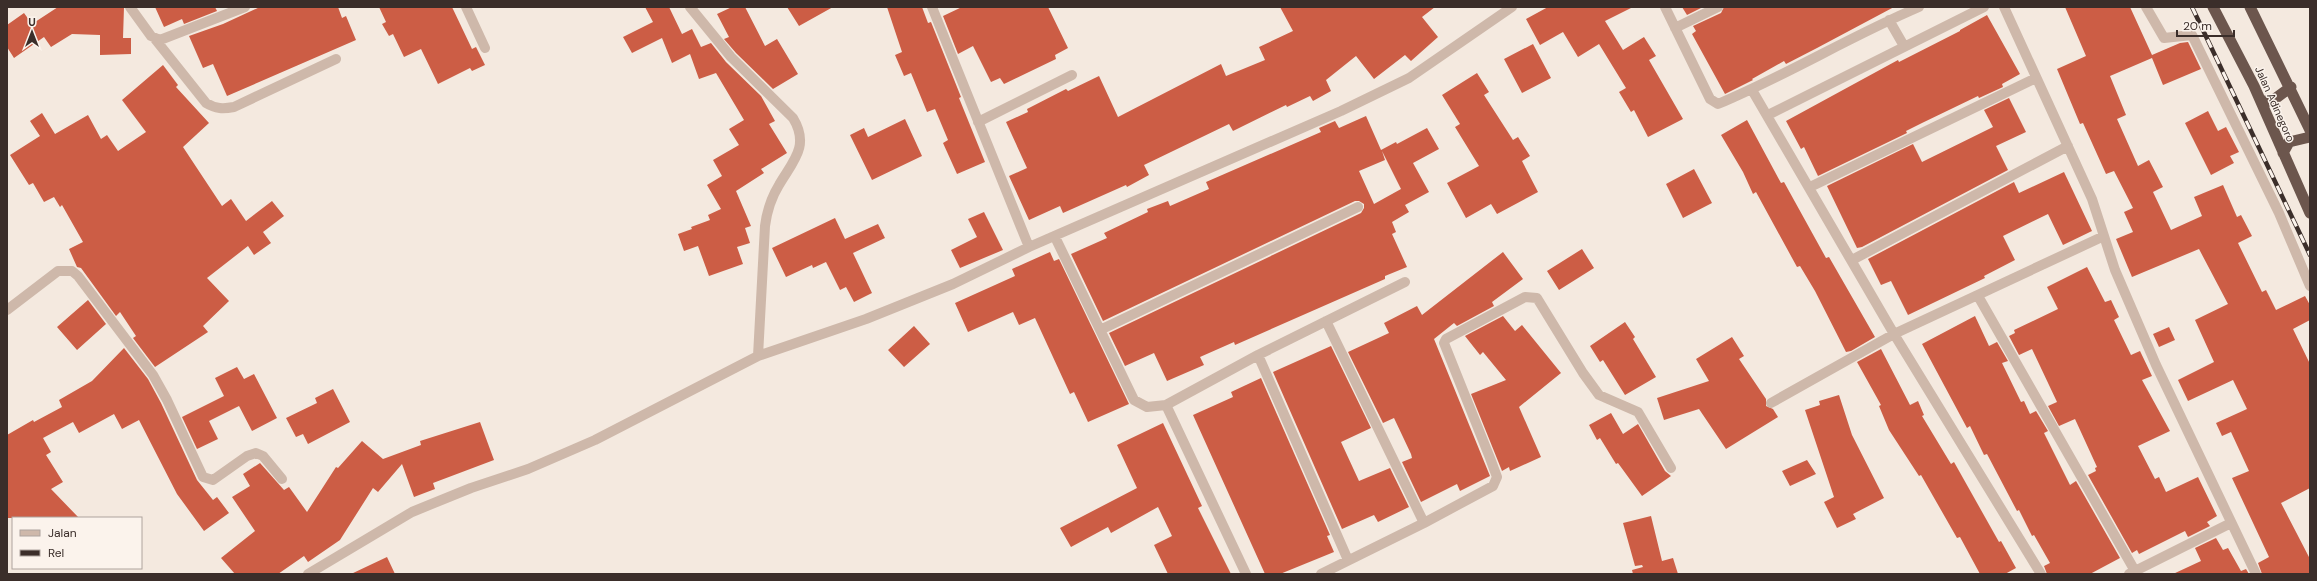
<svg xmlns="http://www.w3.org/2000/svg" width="2317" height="581" font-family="'DM Sans',sans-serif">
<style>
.building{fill:#cc5d45;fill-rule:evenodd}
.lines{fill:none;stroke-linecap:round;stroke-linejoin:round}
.minor{stroke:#ceb8aa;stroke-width:10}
.trunk{stroke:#6c564d;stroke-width:11}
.rail-casing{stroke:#3b2e2a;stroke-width:4.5}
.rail{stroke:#fbf3ec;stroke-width:3;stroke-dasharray:9;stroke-linecap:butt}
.labels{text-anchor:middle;stroke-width:3;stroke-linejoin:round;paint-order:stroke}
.street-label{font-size:11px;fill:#3b2e2a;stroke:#fbf3ec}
</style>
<rect width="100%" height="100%" fill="#f4e9df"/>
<path class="building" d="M 58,7 L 124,7 L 123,38 L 131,38 L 131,54 L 100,55 L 100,35 L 72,34 L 51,47 L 44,37 L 14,58 L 7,47 L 7,25 L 24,13 L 32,24 Z
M 155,7 L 215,7 L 217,11 L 184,24 L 182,19 L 164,27 Z
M 260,7 L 338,7 L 342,18 L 346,16 L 356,40 L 227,96 L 213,64 L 203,68 L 189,36 L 223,24 Z
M 379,7 L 452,7 L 472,49 L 476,47 L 485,65 L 472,71 L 470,68 L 438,84 L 421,49 L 404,57 L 393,34 L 389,36 L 382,24 L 386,22 Z
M 645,7 L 669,7 L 682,34 L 692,29 L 701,47 L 711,43 L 726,62 L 761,96 L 775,121 L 769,124 L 787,153 L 761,169 L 764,173 L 736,191 L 751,226 L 745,228 L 750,243 L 737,247 L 743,264 L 709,276 L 698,246 L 684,251 L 678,234 L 692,229 L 691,227 L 710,220 L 708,215 L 721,209 L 707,185 L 722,176 L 713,160 L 739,145 L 729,129 L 744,120 L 716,73 L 699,79 L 690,54 L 672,63 L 662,38 L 632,53 L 623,37 L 653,22 Z
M 732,7 L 745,7 L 765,46 L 777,39 L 798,74 L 773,89 L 736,53 L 724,39 L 729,37 L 717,14 Z
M 787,7 L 833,7 L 799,26 Z
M 887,7 L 922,7 L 928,23 L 931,22 L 961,97 L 959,98 L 985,162 L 957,174 L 943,143 L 948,140 L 935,109 L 927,112 L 911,73 L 904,76 L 895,55 L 902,52 Z
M 962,7 L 1048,7 L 1068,48 L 1055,55 L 1056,59 L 1004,84 L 1000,78 L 991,82 L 973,46 L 958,54 L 943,16 Z
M 1280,7 L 1435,7 L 1422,17 L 1438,37 L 1411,61 L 1405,55 L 1374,79 L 1356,56 L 1326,80 L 1331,91 L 1313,101 L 1310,96 L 1287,107 L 1286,105 L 1233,131 L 1229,124 L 1144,165 L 1149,175 L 1127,187 L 1126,185 L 1063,213 L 1060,206 L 1029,220 L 1009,176 L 1027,168 L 1006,122 L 1028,112 L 1027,109 L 1066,89 L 1068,91 L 1099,76 L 1118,117 L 1221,64 L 1226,76 L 1265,60 L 1259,47 L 1293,31 Z
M 1548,7 L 1633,7 L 1605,21 L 1623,50 L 1644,37 L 1656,56 L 1649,60 L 1683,119 L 1648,137 L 1634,110 L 1631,112 L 1619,92 L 1626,88 L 1599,44 L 1578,57 L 1563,32 L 1540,45 L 1526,19 Z
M 1682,7 L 1703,7 L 1687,15 Z
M 1724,7 L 1894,7 L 1817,48 L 1786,64 L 1784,61 L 1752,79 L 1753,80 L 1725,94 L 1692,34 L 1696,31 L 1693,26 L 1721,13 Z
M 2065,7 L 2130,7 L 2152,55 L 2180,43 L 2188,42 L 2201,69 L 2163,85 L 2152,58 L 2110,76 L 2126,115 L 2117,119 L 2138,166 L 2149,160 L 2163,187 L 2153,192 L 2171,230 L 2202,216 L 2194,197 L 2223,185 L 2237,217 L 2241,215 L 2252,236 L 2238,243 L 2262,292 L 2266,290 L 2276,310 L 2305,296 L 2310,305 L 2310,320 L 2293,329 L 2310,364 L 2310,488 L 2281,503 L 2310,559 L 2310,574 L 2262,574 L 2258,563 L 2269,557 L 2232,478 L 2249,471 L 2231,432 L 2222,436 L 2216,423 L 2247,409 L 2233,380 L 2188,401 L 2178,380 L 2214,362 L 2195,320 L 2228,304 L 2199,249 L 2132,277 L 2116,239 L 2133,232 L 2124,212 L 2133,208 L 2114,171 L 2106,174 L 2083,123 L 2080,124 L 2057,69 L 2086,56 Z
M 1987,15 L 2020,74 L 2002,84 L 2003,87 L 1979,98 L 1978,96 L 1922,123 L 1906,131 L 1907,133 L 1818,176 L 1804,147 L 1801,149 L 1786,121 L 1898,60 L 1899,62 L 1960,31 L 1960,30 Z
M 1533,44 L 1551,78 L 1522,93 L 1504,59 Z
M 163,65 L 178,85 L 176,87 L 209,123 L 183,147 L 222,206 L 231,199 L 246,221 L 272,201 L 284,216 L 263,232 L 271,243 L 254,255 L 248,246 L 207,278 L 229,301 L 203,326 L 208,332 L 155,367 L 133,338 L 136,336 L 120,312 L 116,316 L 81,268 L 77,267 L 69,249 L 83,242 L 62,205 L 60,207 L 54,197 L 44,202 L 33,183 L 29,185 L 10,155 L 40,136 L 30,121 L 42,113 L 55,134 L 88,115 L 101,139 L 107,135 L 118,151 L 146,132 L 122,100 Z
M 1477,73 L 1489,92 L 1484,95 L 1513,140 L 1518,137 L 1530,156 L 1522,161 L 1538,192 L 1497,214 L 1491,204 L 1466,218 L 1447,183 L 1479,166 L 1455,127 L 1460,124 L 1442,95 Z
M 2009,98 L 2026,132 L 1996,146 L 2008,170 L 1862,247 L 1857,248 L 1827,186 L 1913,144 L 1922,162 L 1993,127 L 1984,110 Z
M 2208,111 L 2218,131 L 2226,127 L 2239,152 L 2230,156 L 2234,163 L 2211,175 L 2185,123 Z
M 1366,116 L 1381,150 L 1396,142 L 1397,144 L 1427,128 L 1439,149 L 1413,163 L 1429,192 L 1405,205 L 1409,212 L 1392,222 L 1396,232 L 1392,234 L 1407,267 L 1385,276 L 1385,279 L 1235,345 L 1234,342 L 1200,357 L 1204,365 L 1167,381 L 1154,353 L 1125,366 L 1109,333 L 1361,213 L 1364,208 L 1364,204 L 1359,201 L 1355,201 L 1103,321 L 1071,254 L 1107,238 L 1104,233 L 1148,212 L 1147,209 L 1168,201 L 1170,206 L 1209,189 L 1206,182 L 1321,132 L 1319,128 L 1335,121 L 1339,128 ZM 1382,151 L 1401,189 L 1374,204 L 1359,171 L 1385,160 Z
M 905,119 L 922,156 L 872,180 L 850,135 L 864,128 L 868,137 Z
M 1747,120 L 1781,183 L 1784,182 L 1826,258 L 1829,257 L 1875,337 L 1851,351 L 1846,352 L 1815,291 L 1800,266 L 1797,267 L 1756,192 L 1753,194 L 1743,172 L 1721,135 Z
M 1694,169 L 1712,203 L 1683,218 L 1666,184 Z
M 2064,172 L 2092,231 L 2063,245 L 2048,214 L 2003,236 L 2015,260 L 1984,276 L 1985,278 L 1908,315 L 1891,281 L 1881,285 L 1868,259 L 2014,182 L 2019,193 Z
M 984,212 L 1003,250 L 960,268 L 951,250 L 977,237 L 968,219 Z
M 835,218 L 845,239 L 878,224 L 885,238 L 853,253 L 872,293 L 854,302 L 846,287 L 840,290 L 826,262 L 813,268 L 812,265 L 786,277 L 772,248 Z
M 1582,249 L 1594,268 L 1559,290 L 1547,271 Z
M 1050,252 L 1054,261 L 1059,259 L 1129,404 L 1088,422 L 1074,392 L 1070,394 L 1035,318 L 1019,325 L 1013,312 L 968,332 L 955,303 L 1015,276 L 1012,269 Z
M 1503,252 L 1523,279 L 1492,302 L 1494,306 L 1457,326 L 1454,323 L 1434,339 L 1490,476 L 1460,491 L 1457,484 L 1421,502 L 1402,462 L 1412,458 L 1411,454 L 1394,418 L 1383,423 L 1348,352 L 1389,333 L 1384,323 L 1417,306 L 1422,315 Z
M 2087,267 L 2105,302 L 2111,300 L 2119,317 L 2114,320 L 2131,355 L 2140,351 L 2152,376 L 2142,380 L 2170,431 L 2138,446 L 2155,479 L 2159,477 L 2166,492 L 2198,477 L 2217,516 L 2207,522 L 2210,526 L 2188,537 L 2185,531 L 2139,554 L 2137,550 L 2132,553 L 2088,475 L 2096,471 L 2095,468 L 2097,467 L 2075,419 L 2059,426 L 2048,406 L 2057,402 L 2032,349 L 2019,355 L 2009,336 L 2015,333 L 2014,330 L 2058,309 L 2047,287 Z
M 88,300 L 106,324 L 77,350 L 57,327 Z
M 1503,316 L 1515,331 L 1522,325 L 1561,373 L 1519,407 L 1541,457 L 1510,471 L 1509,467 L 1502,471 L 1471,394 L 1506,380 L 1483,352 L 1480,355 L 1465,336 Z
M 1975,316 L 1989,346 L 1997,342 L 2008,361 L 2002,363 L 2021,402 L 2024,401 L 2030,414 L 2036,411 L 2048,431 L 2044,433 L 2070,485 L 2076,481 L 2120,558 L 2090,574 L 2047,574 L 2044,566 L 2050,563 L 2034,535 L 2032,536 L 2019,510 L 2017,511 L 1987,454 L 1984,455 L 1970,426 L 1967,428 L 1922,344 Z
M 1625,322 L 1635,337 L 1633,339 L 1656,377 L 1625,395 L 1603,360 L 1600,362 L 1590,346 Z
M 914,326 L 930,344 L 904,367 L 888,350 Z
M 2169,327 L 2175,340 L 2159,347 L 2153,334 Z
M 1732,337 L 1744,356 L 1739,359 L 1766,399 L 1766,406 L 1773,409 L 1778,417 L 1726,449 L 1699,409 L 1664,420 L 1657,398 L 1709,381 L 1696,359 Z
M 1331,346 L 1371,428 L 1341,442 L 1359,481 L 1390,468 L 1409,507 L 1378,522 L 1374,515 L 1342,529 L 1273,372 Z
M 124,348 L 148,379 L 161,403 L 197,480 L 213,500 L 217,497 L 229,513 L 204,531 L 177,494 L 139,420 L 122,429 L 114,414 L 79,433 L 73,422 L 43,438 L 51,452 L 46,455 L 63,482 L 51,489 L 79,518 L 7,518 L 7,435 L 33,420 L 34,422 L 62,407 L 59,400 L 92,381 Z
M 1881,349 L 1910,405 L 1918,401 L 1924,415 L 1922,416 L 1951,464 L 1954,462 L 1999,542 L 2001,541 L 2016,568 L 2005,574 L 1980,574 L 1960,537 L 1957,538 L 1921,475 L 1919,476 L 1889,430 L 1879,406 L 1881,405 L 1857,362 Z
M 237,367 L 244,379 L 254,374 L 277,418 L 252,431 L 239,406 L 209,421 L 218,439 L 197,449 L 182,417 L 224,396 L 215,378 Z
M 1261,378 L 1330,535 L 1327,536 L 1334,552 L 1280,574 L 1265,574 L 1193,415 L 1233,397 L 1231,392 Z
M 333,389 L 350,422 L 308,444 L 303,434 L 296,437 L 286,418 L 317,403 L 315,398 Z
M 1839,395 L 1852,435 L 1884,498 L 1853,514 L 1856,519 L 1837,528 L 1824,502 L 1834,497 L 1805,410 L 1820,405 L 1819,401 Z
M 1611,413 L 1623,434 L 1638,424 L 1665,471 L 1671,476 L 1642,496 L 1618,463 L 1616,464 L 1600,438 L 1597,440 L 1589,425 Z
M 480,422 L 494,460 L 433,483 L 435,489 L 414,497 L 402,464 L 378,492 L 373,488 L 340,540 L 308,562 L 304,556 L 278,574 L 235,574 L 221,558 L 255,531 L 232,497 L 250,486 L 243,474 L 260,463 L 284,490 L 289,487 L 307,512 L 336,467 L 338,468 L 362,441 L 383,459 L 421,445 L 420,441 Z
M 1163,423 L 1202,506 L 1198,508 L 1231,574 L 1168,574 L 1154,545 L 1172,536 L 1158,507 L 1111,533 L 1108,527 L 1071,547 L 1060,528 L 1137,488 L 1117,445 Z
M 1807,460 L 1816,474 L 1790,486 L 1782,471 Z
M 1651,516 L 1662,561 L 1673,558 L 1678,574 L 1633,574 L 1632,570 L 1643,567 L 1642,565 L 1635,566 L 1623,523 Z
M 2216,538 L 2223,550 L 2228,548 L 2241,571 L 2246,569 L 2249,574 L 2173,574 L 2201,561 L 2195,548 Z
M 387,557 L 395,574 L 351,574 Z"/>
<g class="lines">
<path class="minor" d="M 130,7 L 151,36 L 160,40 L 245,7
M 466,7 L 485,48
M 690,7 L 731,57 L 793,118 C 810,146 793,161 779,185 C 771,198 767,211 765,226 L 758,356
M 932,7 L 1029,247
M 1665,7 L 1710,99 L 1718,104 C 1787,75 1851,36 1919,7
M 2004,7 L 2092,199 L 2115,270 L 2156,365 L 2256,574
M 2146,7 L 2164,38 L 2192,35 L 2279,213 L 2310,286
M 1889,20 L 1904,46
M 1675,28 L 1718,7
M 155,39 L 206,103 C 216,109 223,109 234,107 L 336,59
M 1752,90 L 1894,334 L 2041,574
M 1768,115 L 1984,7
M 978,122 L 1072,75
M 1810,187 L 2036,78
M 1055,237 L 1134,400 L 1147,407 L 1166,405 L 1258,355 L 1405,282
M 1852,260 L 2068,146
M 1978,296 L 2135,571
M 7,310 L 58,271 L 72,271 L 78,276 L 153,375 L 167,400 L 203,477 L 213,480 L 247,456 L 256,453 L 263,456 L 282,479
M 1326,321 L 1424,523
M 1100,330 L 1358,207
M 1258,355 L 1348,560
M 1771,403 L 1894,334 L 2104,236
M 1166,405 L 1246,574
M 308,574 L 412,512 L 471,488 L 528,469 L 595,440 L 758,356 L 866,319 L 953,284 L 1029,247 L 1341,111 L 1409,78 L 1512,7
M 1321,574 L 1424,523 L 1493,486 L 1497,477 L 1490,458 L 1444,343 L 1446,339 L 1525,297 L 1537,298 L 1583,373 L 1599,395 L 1638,412 L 1671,468
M 2129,574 L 2231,523"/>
<path class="trunk" d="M 2213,7 L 2254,86 L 2310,213
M 2250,7 L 2310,130
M 2261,101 L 2272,101 L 2291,87
M 2283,153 L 2289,142 L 2310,137"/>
<g class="rail-casing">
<path id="rail" d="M 2192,7 L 2310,255"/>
</g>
<use href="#rail" class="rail"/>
</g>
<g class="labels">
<g class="street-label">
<text transform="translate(2275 104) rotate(66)" y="4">Jalan Adinegoro</text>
</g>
</g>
<rect width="2317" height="581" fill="none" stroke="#3b2e2a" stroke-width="16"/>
<rect x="12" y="517" width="130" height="52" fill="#fbf3ec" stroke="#aea49e"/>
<rect x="20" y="530" width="20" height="6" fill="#ceb8aa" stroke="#aea49e"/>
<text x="48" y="537" font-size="12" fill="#3b2e2a">Jalan</text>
<rect x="20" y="550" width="20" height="6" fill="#3b2e2a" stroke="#aea49e"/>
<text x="48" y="557" font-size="12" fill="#3b2e2a">Rel</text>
<g transform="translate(32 32)" stroke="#fbf3ec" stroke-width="3" paint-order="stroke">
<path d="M0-3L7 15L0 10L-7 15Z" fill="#3b2e2a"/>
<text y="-6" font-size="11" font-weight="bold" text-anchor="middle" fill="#3b2e2a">U</text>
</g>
<path d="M2177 30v6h57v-6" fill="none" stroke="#3b2e2a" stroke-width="2"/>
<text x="2183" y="30" font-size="12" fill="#3b2e2a" stroke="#fbf3ec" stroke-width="3" paint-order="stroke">20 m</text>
</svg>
